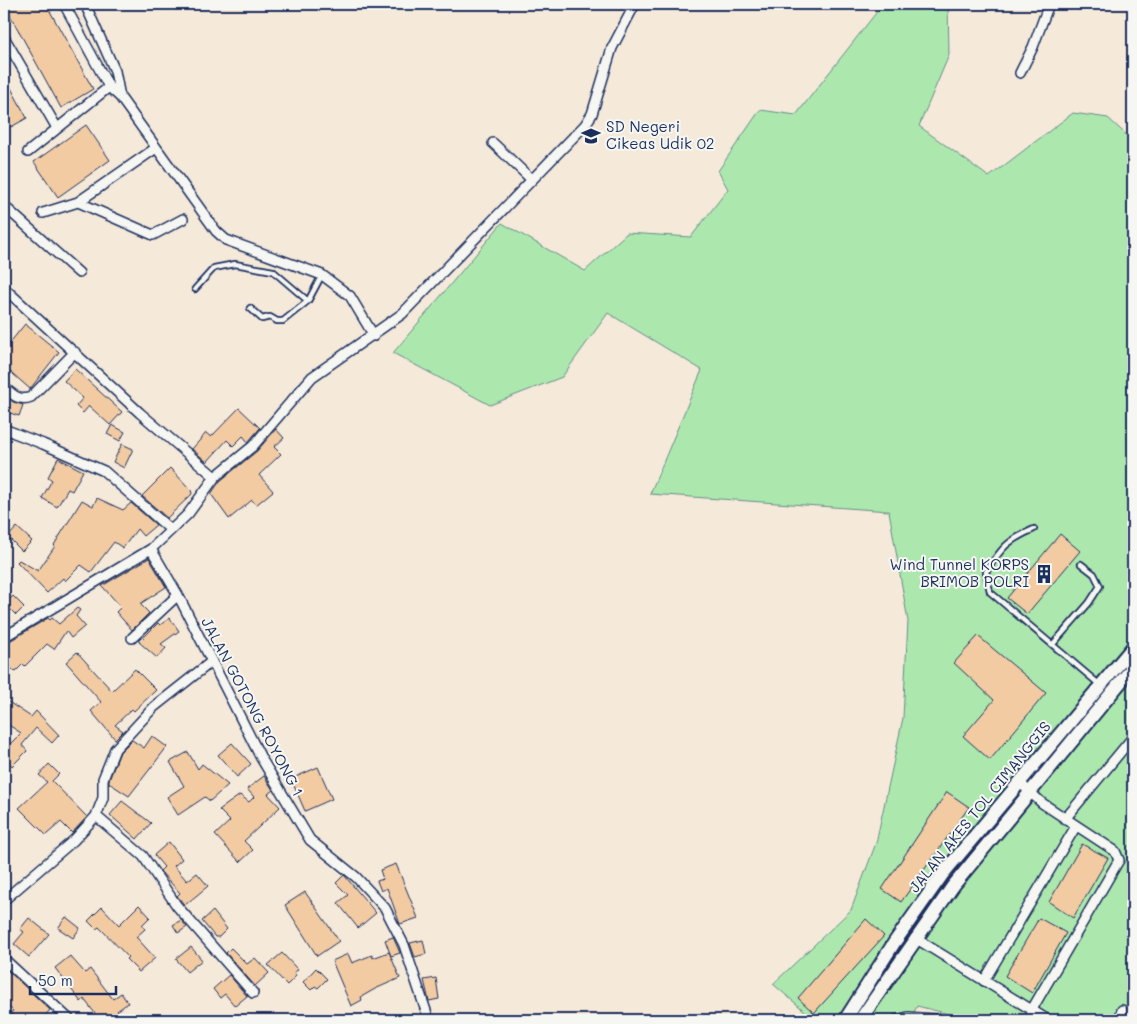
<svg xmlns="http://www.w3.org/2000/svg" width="1137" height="1024" font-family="Mali,sans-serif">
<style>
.green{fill:#ace8ae;stroke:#648c86}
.building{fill:#f3cba2;stroke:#1b2f5e}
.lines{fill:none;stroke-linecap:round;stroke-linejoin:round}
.service-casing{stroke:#1b2f5e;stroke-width:8}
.minor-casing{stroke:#1b2f5e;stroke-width:12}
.secondary-casing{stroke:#1b2f5e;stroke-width:16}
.service{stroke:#f6f6f2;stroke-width:4.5}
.minor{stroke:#f6f6f2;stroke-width:9}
.secondary{stroke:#f6f6f2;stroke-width:12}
.labels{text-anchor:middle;stroke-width:4;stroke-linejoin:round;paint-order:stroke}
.poi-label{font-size:15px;fill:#1b2f5e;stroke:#f6f6f2;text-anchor:start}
.street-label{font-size:15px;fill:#1b2f5e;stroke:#f6f6f2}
</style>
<rect width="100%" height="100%" fill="#f5e9da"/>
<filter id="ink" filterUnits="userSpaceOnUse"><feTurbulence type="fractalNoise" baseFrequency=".02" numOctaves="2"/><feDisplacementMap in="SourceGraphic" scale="10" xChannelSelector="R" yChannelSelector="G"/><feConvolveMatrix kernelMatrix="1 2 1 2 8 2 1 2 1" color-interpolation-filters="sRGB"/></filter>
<g filter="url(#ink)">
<path class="green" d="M 883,4 L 948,4 L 949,55 L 919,126 L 989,177 L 1073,113 L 1108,118 L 1133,141 L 1133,1020 L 973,1020 L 917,1006 L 910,1020 L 805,1020 L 807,1013 L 773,984 L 851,910 L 876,843 L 903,718 L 908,621 L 889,511 L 650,494 L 702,370 L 608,313 L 562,377 L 490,405 L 393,353 L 502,223 L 585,271 L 627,233 L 691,237 L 728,189 L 718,171 L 760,110 L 796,115 Z"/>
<path class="building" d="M 4,4 L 46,4 L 93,89 L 61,108 Z
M 4,75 L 27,118 L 11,127 L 4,114 Z
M 86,125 L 110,160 L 58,197 L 34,162 Z
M 25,324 L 59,352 L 30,389 L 4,366 L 4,350 Z
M 75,369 L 122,412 L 110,425 L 89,406 L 83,413 L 76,406 L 83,398 L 64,381 Z
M 4,395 L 13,402 L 23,405 L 19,416 L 4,411 Z
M 239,408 L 260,428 L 248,442 L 243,436 L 233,446 L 227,440 L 207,462 L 192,449 L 206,433 L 211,437 Z
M 112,425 L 125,432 L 120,441 L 107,434 Z
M 276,429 L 284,438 L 274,447 L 281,454 L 259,475 L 273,491 L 256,505 L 252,500 L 229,519 L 211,494 L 220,481 L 257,451 Z
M 122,444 L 133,449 L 124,468 L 113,462 Z
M 58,458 L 83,471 L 72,491 L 68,489 L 57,507 L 42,498 L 52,480 L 48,477 Z
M 170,468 L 191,490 L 192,494 L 167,518 L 142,496 Z
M 97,498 L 123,510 L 131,503 L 156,525 L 143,536 L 137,529 L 123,548 L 114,542 L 91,572 L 81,565 L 65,581 L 63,578 L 47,593 L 17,562 L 19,560 L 38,571 L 55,546 L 54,545 L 82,500 L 93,506 Z
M 17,527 L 32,541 L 22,551 L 8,537 Z
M 1060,534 L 1080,551 L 1027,614 L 1007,598 Z
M 149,558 L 166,587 L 140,604 L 149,613 L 132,630 L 116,612 L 121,607 L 102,586 Z
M 13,596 L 24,607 L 16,615 L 5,604 Z
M 77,608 L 80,610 L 76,616 L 85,626 L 71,638 L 66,631 L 54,649 L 47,644 L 25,666 L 23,664 L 15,672 L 10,667 L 4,675 L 4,646 L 8,642 L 48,618 L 50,620 L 52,618 L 59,624 Z
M 170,618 L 179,631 L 161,644 L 166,648 L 157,658 L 139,642 L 158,623 L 160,625 Z
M 978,636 L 1046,693 L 990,760 L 963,736 L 994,700 L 954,663 Z
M 77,652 L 112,691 L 135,669 L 156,690 L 134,711 L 132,709 L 115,725 L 123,731 L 115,739 L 91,711 L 101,702 L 66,662 Z
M 4,699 L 31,717 L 36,711 L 59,735 L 52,743 L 36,728 L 22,745 L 27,751 L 12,766 L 4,757 L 4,750 L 21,733 L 4,722 Z
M 152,736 L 167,747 L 129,796 L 109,783 L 109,780 L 120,752 L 132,740 L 144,748 Z
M 232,743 L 251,764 L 237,777 L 218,755 Z
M 188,752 L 198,769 L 202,764 L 228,785 L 210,801 L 205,797 L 178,815 L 167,797 L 184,786 L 170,762 Z
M 49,764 L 59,774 L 52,781 L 87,817 L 72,833 L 61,822 L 46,835 L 19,808 L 47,782 L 39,775 Z
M 318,767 L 332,799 L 305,811 L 291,779 Z
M 264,776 L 273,790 L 268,794 L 280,807 L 244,841 L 253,850 L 240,862 L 215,835 L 230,821 L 219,810 L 240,795 L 249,802 L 254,797 L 247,789 Z
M 947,792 L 969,807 L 901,902 L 882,889 Z
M 122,801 L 151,823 L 137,839 L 110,815 Z
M 169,842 L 182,859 L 174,866 L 187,881 L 197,873 L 208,886 L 185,905 L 177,896 L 180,893 L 160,871 L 164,867 L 154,855 Z
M 1082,844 L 1108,858 L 1073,918 L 1049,902 Z
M 396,864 L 418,918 L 400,924 L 387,888 L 381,891 L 377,881 L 383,879 L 380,870 Z
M 344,875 L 376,913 L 358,928 L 338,903 L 348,895 L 336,883 Z
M 305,892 L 339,941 L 317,956 L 285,905 Z
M 139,905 L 150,917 L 142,925 L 145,929 L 136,937 L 155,958 L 139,972 L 126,959 L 128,957 L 99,927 L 96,929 L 88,921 L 102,907 L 119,925 Z
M 213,911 L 227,929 L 219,937 L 215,937 L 202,921 Z
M 66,917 L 80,928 L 73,938 L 58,928 Z
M 29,918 L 49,934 L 29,957 L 14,944 L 24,932 L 20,929 Z
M 1039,918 L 1066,933 L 1032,993 L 1005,976 Z
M 866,919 L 884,936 L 814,1013 L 798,998 Z
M 181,920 L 187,927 L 178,933 L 173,925 Z
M 393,937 L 400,953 L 391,956 L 385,940 Z
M 423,940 L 426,954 L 415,957 L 410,943 Z
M 191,947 L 202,960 L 187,972 L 176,959 Z
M 231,948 L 247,964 L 255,958 L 269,973 L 255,986 L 226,953 Z
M 389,952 L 400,978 L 375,989 L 361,997 L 362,1000 L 351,1006 L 332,961 L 348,954 L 352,963 L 372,955 L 373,958 Z
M 282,953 L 298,970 L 294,972 L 296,976 L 287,985 L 268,965 Z
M 70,956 L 85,973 L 90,969 L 113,999 L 121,993 L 128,1003 L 117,1011 L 126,1020 L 100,1020 L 84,999 L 81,1002 L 55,968 Z
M 4,967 L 50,1010 L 41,1020 L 18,1020 L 10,1013 L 13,1011 L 4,1002 Z
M 316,968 L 327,979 L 318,988 L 315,986 L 311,990 L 303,982 Z
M 229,975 L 247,996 L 235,1006 L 225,994 L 220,998 L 213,989 Z
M 436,978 L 439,999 L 429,1001 L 424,980 Z"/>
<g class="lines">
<g class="service-casing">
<path id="service" d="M 195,289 L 214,268 L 235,264 L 273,271 L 308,301
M 250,308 L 262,319 L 270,317 L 277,321 L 283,321 L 308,301 L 322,275
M 1034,529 C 1007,541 1002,547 986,572 L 990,592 L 1100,685
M 1053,644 L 1089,603 L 1100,586 L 1094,574 L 1081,564"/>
</g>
<g class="minor-casing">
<path id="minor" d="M 64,4 L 109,87 L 120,97 L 216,231 L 226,240 L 322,275 L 350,296 L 374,336
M 85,4 L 115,71 L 120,97
M 4,37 L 57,128
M 1020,73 L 1033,47 L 1049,4
M 493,143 L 532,180
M 28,152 L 109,87
M 78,202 L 153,235 L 183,219
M 4,206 L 79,273
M 43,213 L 78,202 L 156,148
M 4,288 L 140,413 L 215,477
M 4,387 C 12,394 19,402 31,397 L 75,352
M 4,429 L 43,444 L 104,471 L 171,530
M 151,549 L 178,595 L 261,758 L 310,840 L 356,877 L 385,908 L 404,945 L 429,1020
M 4,637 L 151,549 L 188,514 L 215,477 L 253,446 L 312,377 L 402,314 L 585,125 L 592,114 L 612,48 L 635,4
M 132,638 L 178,595
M 1020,783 L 1042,803 L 1115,851 L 1119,860 L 1031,1011
M 96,816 L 143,856 L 177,906 L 253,993
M 1065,819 L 1133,737
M 4,900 L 74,840 L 96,816 L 103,798 L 103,779 L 115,749 L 154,707 L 211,662
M 915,938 L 1048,1020
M 4,959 L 70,1020
M 984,981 L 1076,826
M 896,1020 L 908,1017 L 946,1020
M 1119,1020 L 1122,1010"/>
</g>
<g class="secondary-casing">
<path id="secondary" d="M 845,1020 L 894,943 L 942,875 L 1133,647
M 860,1020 L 953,886 L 1133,667"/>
</g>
<use href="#service" class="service"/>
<use href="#minor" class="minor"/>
<use href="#secondary" class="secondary"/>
</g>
</g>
<defs>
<g id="school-bare" transform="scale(1.5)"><path d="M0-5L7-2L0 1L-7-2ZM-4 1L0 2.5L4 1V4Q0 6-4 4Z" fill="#1b2f5e" stroke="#f6f6f2" stroke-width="2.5" paint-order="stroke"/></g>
<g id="building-bare" transform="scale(1.5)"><path d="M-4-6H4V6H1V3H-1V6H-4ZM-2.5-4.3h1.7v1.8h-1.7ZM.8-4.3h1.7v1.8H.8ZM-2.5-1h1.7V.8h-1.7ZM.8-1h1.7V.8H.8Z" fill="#1b2f5e" stroke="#f6f6f2" stroke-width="2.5" paint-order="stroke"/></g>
</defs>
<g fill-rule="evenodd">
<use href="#school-bare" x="591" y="136"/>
<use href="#building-bare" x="1044" y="574"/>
</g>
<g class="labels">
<g class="poi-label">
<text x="606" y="132">SD Negeri<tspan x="606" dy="17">Cikeas Udik 02</tspan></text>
<text x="1029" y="570" text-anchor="end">Wind Tunnel KORPS<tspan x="1029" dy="17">BRIMOB POLRI</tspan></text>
</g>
<g class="street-label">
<text transform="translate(252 707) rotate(62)" y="5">JALAN GOTONG ROYONG 1</text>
<text transform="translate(980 807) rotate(-51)" y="5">JALAN AKES TOL CIMANGGIS</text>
</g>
</g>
<rect width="1137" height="1024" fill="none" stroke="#f6f6f2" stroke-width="20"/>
<rect x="10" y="10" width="1117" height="1004" fill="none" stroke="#1b2f5e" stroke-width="2" filter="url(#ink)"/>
<path d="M30 986v8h86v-8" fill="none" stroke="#1b2f5e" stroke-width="2.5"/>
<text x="38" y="986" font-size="15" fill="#1b2f5e" stroke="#f6f6f2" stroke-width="4" paint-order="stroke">50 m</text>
</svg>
